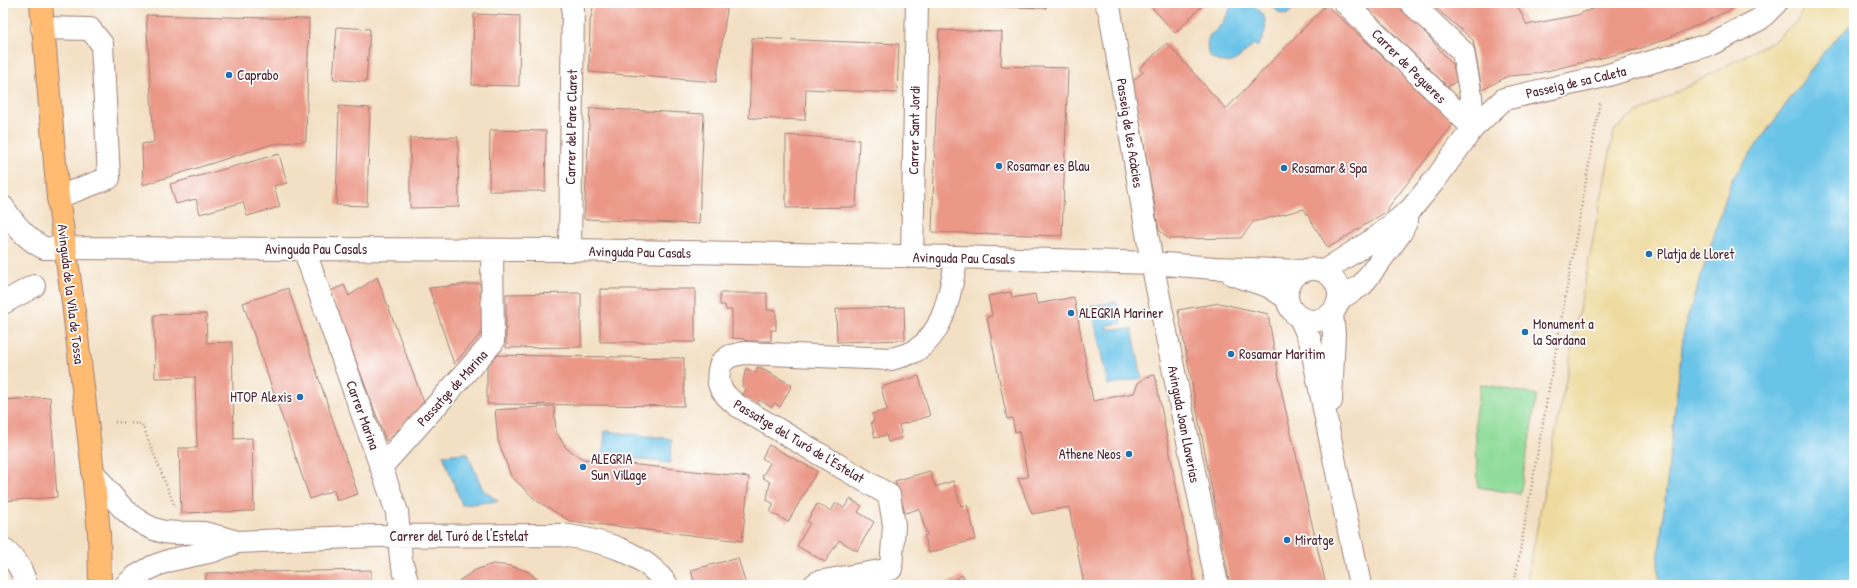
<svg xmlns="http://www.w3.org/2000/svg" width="1857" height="588" font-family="'Patrick Hand',sans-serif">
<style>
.green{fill:#90dc9a;stroke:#6d7e62}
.sand{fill:#eeda9e;stroke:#9c7c64}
.water{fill:#6ac4e8;stroke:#5a728a}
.building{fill:#eb9887}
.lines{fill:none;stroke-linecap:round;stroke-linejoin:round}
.minor-casing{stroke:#9e8078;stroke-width:24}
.major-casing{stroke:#9e8078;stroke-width:24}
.path{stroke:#9e8078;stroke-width:2.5;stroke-dasharray:1 3;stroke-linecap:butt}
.minor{stroke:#fff;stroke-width:22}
.major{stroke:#febb71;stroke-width:22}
.poi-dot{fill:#1f6fb2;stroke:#fff;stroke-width:1.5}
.labels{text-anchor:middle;stroke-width:3.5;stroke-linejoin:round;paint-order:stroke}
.street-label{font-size:14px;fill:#4a1f2b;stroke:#fff}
.poi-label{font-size:14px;fill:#4a1f2b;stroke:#fff;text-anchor:start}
</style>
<rect width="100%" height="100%" fill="#fff"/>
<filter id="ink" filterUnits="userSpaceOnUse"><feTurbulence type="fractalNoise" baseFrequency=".025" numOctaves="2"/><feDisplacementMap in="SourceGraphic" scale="8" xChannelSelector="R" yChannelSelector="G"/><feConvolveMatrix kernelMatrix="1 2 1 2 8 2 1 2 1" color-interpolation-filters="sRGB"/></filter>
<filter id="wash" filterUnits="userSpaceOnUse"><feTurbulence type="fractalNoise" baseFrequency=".012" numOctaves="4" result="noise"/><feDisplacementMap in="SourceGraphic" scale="16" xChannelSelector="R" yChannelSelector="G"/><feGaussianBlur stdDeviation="0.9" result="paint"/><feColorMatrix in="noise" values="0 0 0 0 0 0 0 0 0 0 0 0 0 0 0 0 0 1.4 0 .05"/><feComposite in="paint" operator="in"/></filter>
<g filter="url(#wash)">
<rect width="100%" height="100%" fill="#f3e0c4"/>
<path class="green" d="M 1481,384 L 1537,395 L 1520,494 L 1478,487 L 1475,416 Z"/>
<path class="sand" d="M 1806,3 L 1854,3 L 1854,22 L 1827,48 L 1732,179 L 1684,329 L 1658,563 L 1660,585 L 1526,585 L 1614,131 L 1630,117 L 1776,39 L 1797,21 Z"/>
<path class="water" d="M 1236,3 C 1265,3 1274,25 1257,47 L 1254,44 C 1249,48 1238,60 1232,62 C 1229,63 1222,62 1219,61 C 1206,58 1206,47 1209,36 C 1221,28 1227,17 1232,4 Z
M 1267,3 L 1295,3 L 1294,8 L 1287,15 L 1280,13 Z
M 1854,22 L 1854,585 L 1660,585 L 1658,563 L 1684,329 L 1732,179 L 1827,48 Z
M 1117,302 L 1122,323 L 1107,325 L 1107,329 L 1132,329 L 1142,378 L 1108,385 L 1091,306 Z
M 605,431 L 672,439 L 670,463 L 603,455 Z
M 467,453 L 483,490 L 498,501 L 462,505 L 443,455 Z"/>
<g id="blocks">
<path class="building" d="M 594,3 L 728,3 L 716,82 L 589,72 L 590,22 Z
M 950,3 L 1046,3 L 1046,8 L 950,5 Z
M 1148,3 L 1205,3 L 1175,33 Z
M 1362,3 L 1400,3 L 1452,64 L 1458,80 L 1448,87 Z
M 1430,3 L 1516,3 L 1527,25 L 1577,15 L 1606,3 L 1740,3 L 1730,10 L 1671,37 L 1639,49 L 1534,74 L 1508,76 L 1482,90 L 1473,40 Z
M 1326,5 L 1452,120 L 1452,126 L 1384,213 L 1328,248 L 1304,209 L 1253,222 L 1241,238 L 1169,239 L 1159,230 L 1133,81 L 1143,72 L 1139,69 L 1167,43 L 1226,109 Z
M 474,14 L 520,16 L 519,86 L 472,85 Z
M 146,15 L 309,19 L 306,141 L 273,144 L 143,185 L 142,144 L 154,142 Z
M 337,27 L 370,29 L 366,82 L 333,79 Z
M 939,30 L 1002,32 L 1001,66 L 1068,68 L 1062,236 L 932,232 Z
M 752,38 L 899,44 L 897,93 L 806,89 L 805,120 L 749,118 Z
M 339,106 L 370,108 L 367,206 L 336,205 Z
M 590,108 L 704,114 L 699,224 L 584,219 Z
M 490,130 L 546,131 L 545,191 L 489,191 Z
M 786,135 L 859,140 L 856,207 L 786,208 Z
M 458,137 L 459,207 L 410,208 L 410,138 Z
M 279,154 L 287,183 L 274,186 L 280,207 L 247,216 L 243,202 L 200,214 L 196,199 L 176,204 L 170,184 Z
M 377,277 L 425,405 L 386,441 L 330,291 L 344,285 L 349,296 Z
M 480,283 L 484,330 L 454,364 L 429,288 Z
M 288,288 L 358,494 L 337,501 L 334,490 L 310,499 L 243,303 Z
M 600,289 L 695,289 L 695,342 L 600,342 Z
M 1011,292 L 1012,298 L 1035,294 L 1037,304 L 1074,297 L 1093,401 L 1134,393 L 1138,383 L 1146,377 L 1155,375 L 1195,585 L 1084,585 L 1069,507 L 1032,514 L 1018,478 L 1028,477 L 1019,431 L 1015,432 L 1012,418 L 1007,419 L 987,317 L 992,316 L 988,296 Z
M 581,293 L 581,347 L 506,348 L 506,294 Z
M 720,293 L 767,293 L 767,310 L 776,310 L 776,330 L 771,330 L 771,341 L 749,341 L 744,340 L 744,339 L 732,338 L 732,310 L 726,310 L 725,305 L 720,305 Z
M 1219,303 L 1268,314 L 1282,394 L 1326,585 L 1230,585 L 1178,310 Z
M 904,307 L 905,340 L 837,342 L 836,309 Z
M 206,314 L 207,343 L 232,342 L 234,439 L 252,438 L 254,511 L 181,513 L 179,448 L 197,448 L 195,377 L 155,378 L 154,315 Z
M 487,355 L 684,358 L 684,406 L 487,404 Z
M 758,367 L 792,385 L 780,407 L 774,403 L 772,407 L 759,400 L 757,405 L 742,397 L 746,389 L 742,386 L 746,368 L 755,373 Z
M 919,376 L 930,416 L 899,425 L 902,438 L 888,442 L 886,435 L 875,438 L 871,422 L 874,421 L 872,414 L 887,410 L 881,387 Z
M 50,397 L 57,497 L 3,501 L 3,400 Z
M 554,406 L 556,432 L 566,448 L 583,459 L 749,477 L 742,541 L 570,521 L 537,501 L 511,476 L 498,440 L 495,410 Z
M 769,445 L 817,471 L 788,522 L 770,512 L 774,504 L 767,500 L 770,482 L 762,477 L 770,463 L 762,458 Z
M 930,471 L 935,487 L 953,481 L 961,506 L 967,505 L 976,539 L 929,553 L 924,536 L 927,535 L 919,509 L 905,513 L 895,481 Z
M 850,499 L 862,506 L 858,512 L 874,522 L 857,551 L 839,540 L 825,562 L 797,546 L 810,523 L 807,522 L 817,504 L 831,511 L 836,503 L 844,508 Z
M 738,558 L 746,585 L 695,585 L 691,570 Z
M 493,564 L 511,566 L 529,572 L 544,585 L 456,585 L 460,580 L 475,570 Z
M 371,570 L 371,585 L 206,585 L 206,573 Z
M 962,575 L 968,585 L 945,585 Z"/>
</g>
</g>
<g filter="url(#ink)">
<use href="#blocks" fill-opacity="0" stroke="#9e8078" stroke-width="1"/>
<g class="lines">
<g class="minor-casing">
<path id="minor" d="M 1106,3 L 1110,12 L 1152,263 L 1217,585
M 1345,3 L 1473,128
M 1411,3 L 1463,52 L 1471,96 L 1473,128
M 42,28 L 90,29 L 102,44 L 109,178 L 58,197
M 3,207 C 14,224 26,239 44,248 L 570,250 L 957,257 L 1152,263 L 1214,268 L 1305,271
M 304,249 L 397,512 L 401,559 L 408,585
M 570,250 L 573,3
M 912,257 L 917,3
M1287 295a26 26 0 1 1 52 0a26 26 0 1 1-52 0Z
M 1324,271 L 1377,237 L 1411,209 L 1435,180 L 1473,128 L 1504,99 L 1605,76 L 1711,44 L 1760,19 L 1776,3
M 1232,274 L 1268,286 L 1287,298
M 1339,299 L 1362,285 L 1400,234 L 1407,220
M 3,303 L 34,286
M 1300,318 L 1310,340 L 1360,585
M 1331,401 L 1334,334 L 1332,314
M 382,466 L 493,342 L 492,250
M 93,472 C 112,497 132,525 164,532 C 178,534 191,532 204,533 C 215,535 226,539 237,542
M 3,549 C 16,559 22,569 26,585
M 126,585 L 135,577 L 154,566 L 171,560 L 213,551 L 237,542 L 374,536 L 562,535 C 602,541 642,550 667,585
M 814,585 L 818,582 L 891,569 L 894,525 L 889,495 L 738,406 C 721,393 714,384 721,363 L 730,356 L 744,353 L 891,359 C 898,357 908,355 915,351 C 946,332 950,290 957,257"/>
</g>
<g class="major-casing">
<path id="major" d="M 41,3 L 58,197 L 73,303 L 93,472 L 99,533 L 100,585"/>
</g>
<path class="path" d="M 115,422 L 142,424 L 175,507
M 1514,585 L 1600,102"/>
<use href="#minor" class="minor"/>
<use href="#major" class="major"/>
</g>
</g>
<g class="poi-dot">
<circle cx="229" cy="75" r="4"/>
<circle cx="999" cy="166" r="4"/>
<circle cx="1284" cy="168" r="4"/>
<circle cx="1649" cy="254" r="4"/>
<circle cx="1071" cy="313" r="4"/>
<circle cx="1525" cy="332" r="4"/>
<circle cx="1231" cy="354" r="4"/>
<circle cx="300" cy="397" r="4"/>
<circle cx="1129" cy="454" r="4"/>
<circle cx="583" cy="467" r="4"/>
<circle cx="1287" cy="540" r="4"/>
</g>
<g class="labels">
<g class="street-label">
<text transform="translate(1409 66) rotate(45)" y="5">Carrer de Pegueres</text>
<text transform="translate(1576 82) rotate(-13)" y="5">Passeig de sa Caleta</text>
<text transform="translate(571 127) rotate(-89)" y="5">Carrer del Pare Claret</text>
<text transform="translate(914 130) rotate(-89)" y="5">Carrer Sant Jordi</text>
<text transform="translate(1130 133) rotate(81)" y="5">Passeig de les Acàcies</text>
<text x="316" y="254">Avinguda Pau Casals</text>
<text transform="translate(640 252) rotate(1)" y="5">Avinguda Pau Casals</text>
<text transform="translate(964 258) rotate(1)" y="5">Avinguda Pau Casals</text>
<text transform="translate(71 294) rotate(83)" y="5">Avinguda de la Vila de Tossa</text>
<text transform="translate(452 388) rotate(-48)" y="5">Passatge de Marina</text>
<text transform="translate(363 415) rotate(70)" y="5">Carrer Marina</text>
<text transform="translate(1184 424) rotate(79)" y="5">Avinguda Joan Llaverias</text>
<text transform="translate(799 441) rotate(31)" y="5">Passatge del Turó de l'Estelat</text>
<text x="459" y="541">Carrer del Turó de l'Estelat</text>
</g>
<g class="poi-label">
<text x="237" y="80">Caprabo</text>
<text x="1007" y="171">Rosamar es Blau</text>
<text x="1292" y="173">Rosamar &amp; Spa</text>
<text x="1657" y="259">Platja de Lloret</text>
<text x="1079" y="318">ALEGRIA Mariner</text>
<text x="1533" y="329">Monument a<tspan x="1533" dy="16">la Sardana</tspan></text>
<text x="1239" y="359">Rosamar Maritim</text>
<text x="292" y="402" text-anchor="end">HTOP Alexis</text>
<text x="1121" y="459" text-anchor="end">Athene Neos</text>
<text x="591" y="464">ALEGRIA<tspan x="591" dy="16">Sun Village</tspan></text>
<text x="1295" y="545">Miratge</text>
</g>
</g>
<rect width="1857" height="588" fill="none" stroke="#fff" stroke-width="16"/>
</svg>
